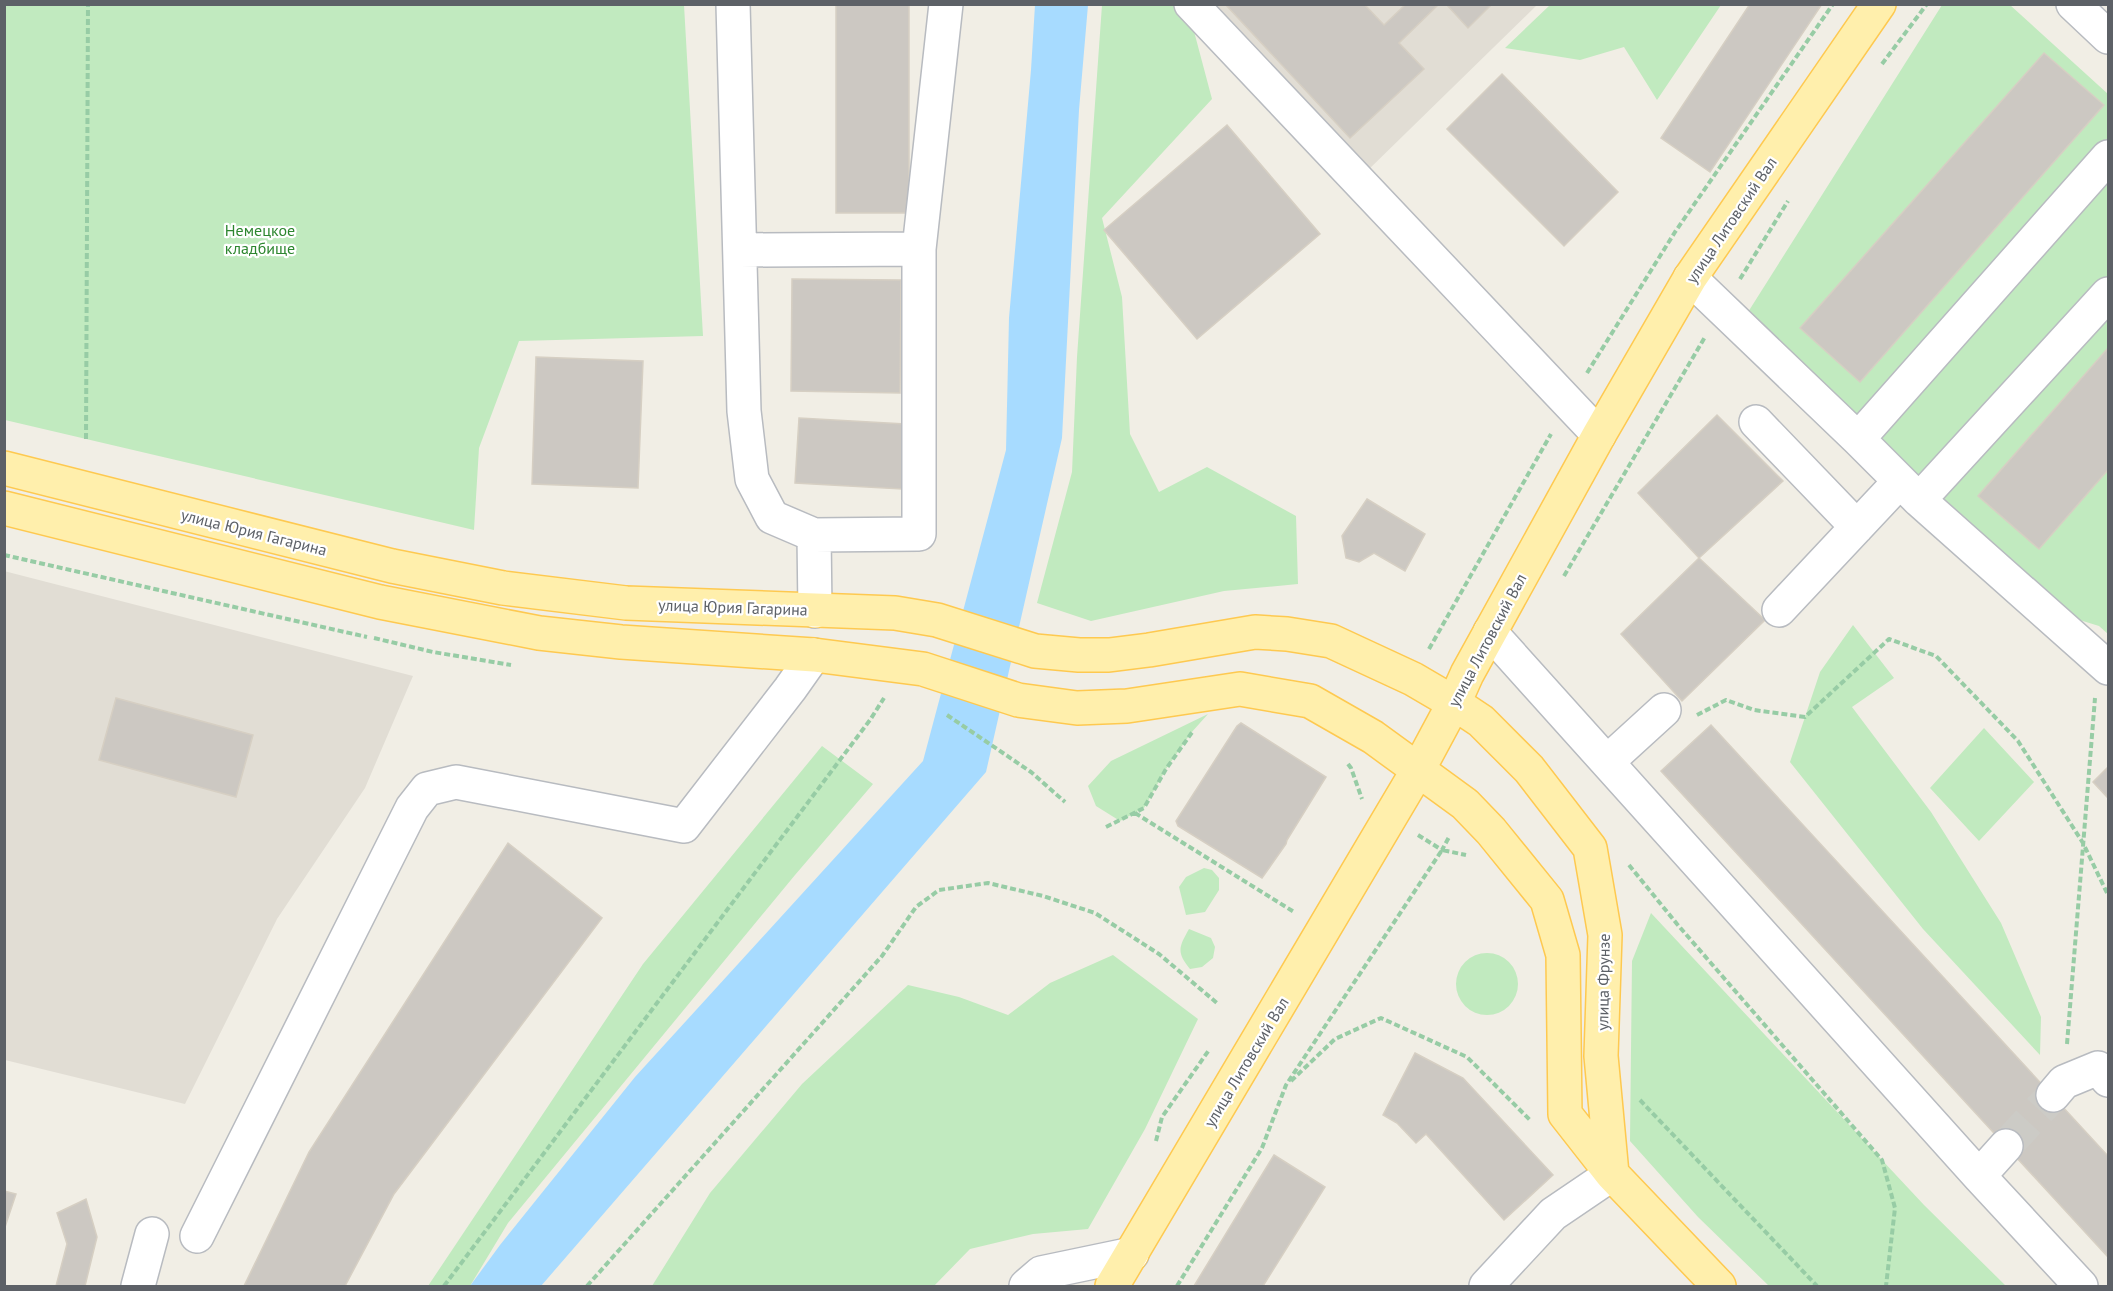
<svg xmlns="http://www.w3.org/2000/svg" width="2113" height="1291" font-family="'PT Sans',sans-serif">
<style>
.education{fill:#e1ddd4}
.green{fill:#c1eabf}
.water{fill:#a7dbff}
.building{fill:#ccc8c2;stroke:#d6cfc3;stroke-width:1.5}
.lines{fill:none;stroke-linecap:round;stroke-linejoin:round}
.minor-tunnel{stroke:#cccbc6;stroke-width:33;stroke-dasharray:33 16;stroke-linecap:butt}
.minor-casing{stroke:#b8bbc0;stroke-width:36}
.major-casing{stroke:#fec950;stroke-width:36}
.path{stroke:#97cca5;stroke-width:4;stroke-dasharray:6 3;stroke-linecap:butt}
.minor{stroke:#fff;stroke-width:33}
.major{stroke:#ffefac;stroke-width:33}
.labels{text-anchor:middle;stroke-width:4.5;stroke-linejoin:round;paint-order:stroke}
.street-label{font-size:16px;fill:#5d6167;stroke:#fff}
.park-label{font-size:16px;fill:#2d862f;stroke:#fff}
</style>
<rect width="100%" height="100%" fill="#f1eee5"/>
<path class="education" d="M 1204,5 L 1537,5 L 1364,174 Z
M 4,571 L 413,676 L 365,788 L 277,919 L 185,1104 L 5,1060 Z"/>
<path class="green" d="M 5,4 L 684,5 L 703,336 L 519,341 L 479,448 L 474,530 L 5,420 Z
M 1102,5 L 1187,5 L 1212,99 L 1102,218 L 1122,297 L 1130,434 L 1159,492 L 1207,467 L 1296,516 L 1298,584 L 1224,591 L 1091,621 L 1037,603 L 1072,472 L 1077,357 Z
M 1550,5 L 1550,4 L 1721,5 L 1657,100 L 1624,47 L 1580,60 L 1505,48 Z
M 1942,5 L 2010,5 L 2108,94 L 2108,634 L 2099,626 L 2012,599 L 1731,339 Z
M 1853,625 L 1894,678 L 1852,707 L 1931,812 L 2001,923 L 2041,1017 L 2040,1055 L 1923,929 L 1790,762 L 1820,672 Z
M 1208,714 L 1191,733 L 1166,769 L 1144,808 L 1120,821 L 1096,806 L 1088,786 L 1111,761 Z
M 1984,728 L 2034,782 L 1979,841 L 1930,788 Z
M 822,746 L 873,784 L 795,875 L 508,1223 L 470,1286 L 428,1286 L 643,964 Z
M 1204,868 L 1212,870 L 1219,878 L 1219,890 L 1205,912 L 1186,915 L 1179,887 L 1186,877 Z
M 1651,913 L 1924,1205 L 2006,1286 L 1769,1286 L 1698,1217 L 1630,1141 L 1632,961 Z
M 1189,929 L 1211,938 L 1215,947 L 1213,958 L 1202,967 L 1190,969 C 1176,952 1179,947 1189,929 Z
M1456 984a31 31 0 1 1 62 0a31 31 0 1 1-62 0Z
M 1113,955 L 1198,1019 L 1145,1129 L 1088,1229 L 1033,1234 L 970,1249 L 934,1286 L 652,1286 L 710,1193 L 802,1084 L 908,985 L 959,997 L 1008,1015 L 1050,983 Z"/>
<path class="water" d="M 1035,5 L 1088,5 L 1079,110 L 1062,438 L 986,772 L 541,1286 L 470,1286 L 500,1245 L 635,1077 L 923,761 L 1006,450 L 1009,318 L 1031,70 Z"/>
<path class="building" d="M 836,4 L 909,4 L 909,213 L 836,213 Z
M 1225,4 L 1364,4 L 1384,25 L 1406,4 L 1439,4 L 1399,43 L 1424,69 L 1350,138 Z
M 1446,4 L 1492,4 L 1468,28 Z
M 1750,4 L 1822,4 L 1710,172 L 1661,138 Z
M 2044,53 L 2104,105 L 1860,382 L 1800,328 Z
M 1502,74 L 1618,192 L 1564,246 L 1447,129 Z
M 1227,125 L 1320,234 L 1197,339 L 1104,230 Z
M 792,279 L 901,280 L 900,393 L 791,391 Z
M 2108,348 L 2108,470 L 2039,549 L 1978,496 Z
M 536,357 L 643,361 L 638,488 L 532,484 Z
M 1717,415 L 1783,481 L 1699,558 L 1638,493 Z
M 799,418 L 905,424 L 902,489 L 795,483 Z
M 1367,499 L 1425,534 L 1405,571 L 1374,553 L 1359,562 L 1346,558 L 1342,536 Z
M 1699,558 L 1765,620 L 1682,701 L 1621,634 Z
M 116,698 L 253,735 L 236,797 L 99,760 Z
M 1241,723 L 1326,777 L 1287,840 L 1286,844 L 1262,878 L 1178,826 L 1176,821 L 1237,726 Z
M 1711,725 L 2108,1156 L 2108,1257 L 1661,771 Z
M 2108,767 L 2108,798 L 2093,782 Z
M 508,843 L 602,918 L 394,1194 L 345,1286 L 244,1286 L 309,1152 Z
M 1415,1053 L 1463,1078 L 1553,1175 L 1504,1220 L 1426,1134 L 1416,1143 L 1397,1123 L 1383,1115 Z
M 1274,1155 L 1325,1187 L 1263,1286 L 1194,1286 Z
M 4,1191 L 16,1194 L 4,1230 Z
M 86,1199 L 97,1237 L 85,1286 L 56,1286 L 67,1244 L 57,1213 Z"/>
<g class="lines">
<path class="minor-tunnel" d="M 2006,1146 L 2053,1095"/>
<g class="minor-casing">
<path id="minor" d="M 733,4 L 744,411 L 752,479 L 772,517 L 814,535 L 919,534 L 919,249 L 946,4
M 1191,4 L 1599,435
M 2073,4 L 2108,37
M 740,250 L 919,249
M 1690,278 L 1858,439 L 1919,500 L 2108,668
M 1756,422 L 1857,527
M 1858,439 L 2108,157
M 1919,500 L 2108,294
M 814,535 L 815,611
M 1779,610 L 1900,481
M 1490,632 L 1979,1176 L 2081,1286
M 1607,762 L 1664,710
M 2053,1095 L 2064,1082 L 2098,1068 L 2108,1080
M 1979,1176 L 2006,1146
M 197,1236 L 412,808 L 427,789 L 456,782 L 684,826 L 790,689 L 814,655
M 138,1286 L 152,1234
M 1026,1286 L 1041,1273 L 1132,1254
M 1486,1286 L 1553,1214 L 1612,1174"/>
</g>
<g class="major-casing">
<path id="major" d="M 4,468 L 392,566 L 503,588 L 626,603 L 895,613 L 937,620 L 1035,651 L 1079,655 L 1109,655 L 1149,650 L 1255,632 L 1287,634 L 1331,641 L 1413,679 L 1454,703 L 1481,721 L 1529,769 L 1590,848 L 1605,935 L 1601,1056 L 1612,1174
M 4,508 L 380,602 L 539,633 L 621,642 L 814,655 L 923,669 L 1018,700 L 1077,708 L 1127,706 L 1240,689 L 1310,701 L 1373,737 L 1465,804 L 1491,831 L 1547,900 L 1563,955 L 1565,1114 L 1612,1174 L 1719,1286
M 1112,1286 L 1418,770 L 1454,703 L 1467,674 L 1599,435 L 1690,278 L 1879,4"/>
</g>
<path class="path" d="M 1882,64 L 1927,4
M 1740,279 L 1788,201
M 1587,373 L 1675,232 L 1833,4
M 86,439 L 88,4
M 4,555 L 367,637
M 1564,576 L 1705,337
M 374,638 L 433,652 L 511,665
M 1429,649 L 1551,434
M 947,715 L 1031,772 L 1065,802
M 1697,715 L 1726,700 L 1754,710 L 1805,717 L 1889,639 L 1936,656 L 2018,741 L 2083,843 L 2108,895
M 1348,764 L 1351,768 L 1362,799
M 1135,813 L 1294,912
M 1106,827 L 1144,808 L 1166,769 L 1193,731
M 1418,835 L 1442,850 L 1449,837
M 1629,865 L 1677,924 L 1882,1160 L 1895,1208 L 1886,1286
M 2067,1044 L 2095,698
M 1291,1081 L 1335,1039 L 1381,1018 L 1467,1057 L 1530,1120
M 1640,1100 L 1817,1286
M 1156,1141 L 1162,1117 L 1209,1050
M 444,1286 L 870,720 L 884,698
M 587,1286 L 882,956 L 916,907 L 939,890 L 988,883 L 1043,896 L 1095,913 L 1159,954 L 1217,1003
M 1177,1286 L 1262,1148 L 1286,1085 L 1442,850 L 1466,855"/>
<use href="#minor" class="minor"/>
<use href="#major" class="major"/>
</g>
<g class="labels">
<g class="street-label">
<text transform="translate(1731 220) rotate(-56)" y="6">улица Литовский Вал</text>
<text transform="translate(254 532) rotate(14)" y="6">улица Юрия Гагарина</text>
<text transform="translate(733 607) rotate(2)" y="6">улица Юрия Гагарина</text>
<text transform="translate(1487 640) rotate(-62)" y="6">улица Литовский Вал</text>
<text transform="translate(1603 982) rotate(-89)" y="6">улица Фрунзе</text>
<text transform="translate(1246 1062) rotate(-59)" y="6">улица Литовский Вал</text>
</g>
<g class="park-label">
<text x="260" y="236">Немецкое<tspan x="260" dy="18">кладбище</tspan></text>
</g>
</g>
<rect width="2113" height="1291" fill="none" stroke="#5d6167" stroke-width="12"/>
</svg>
